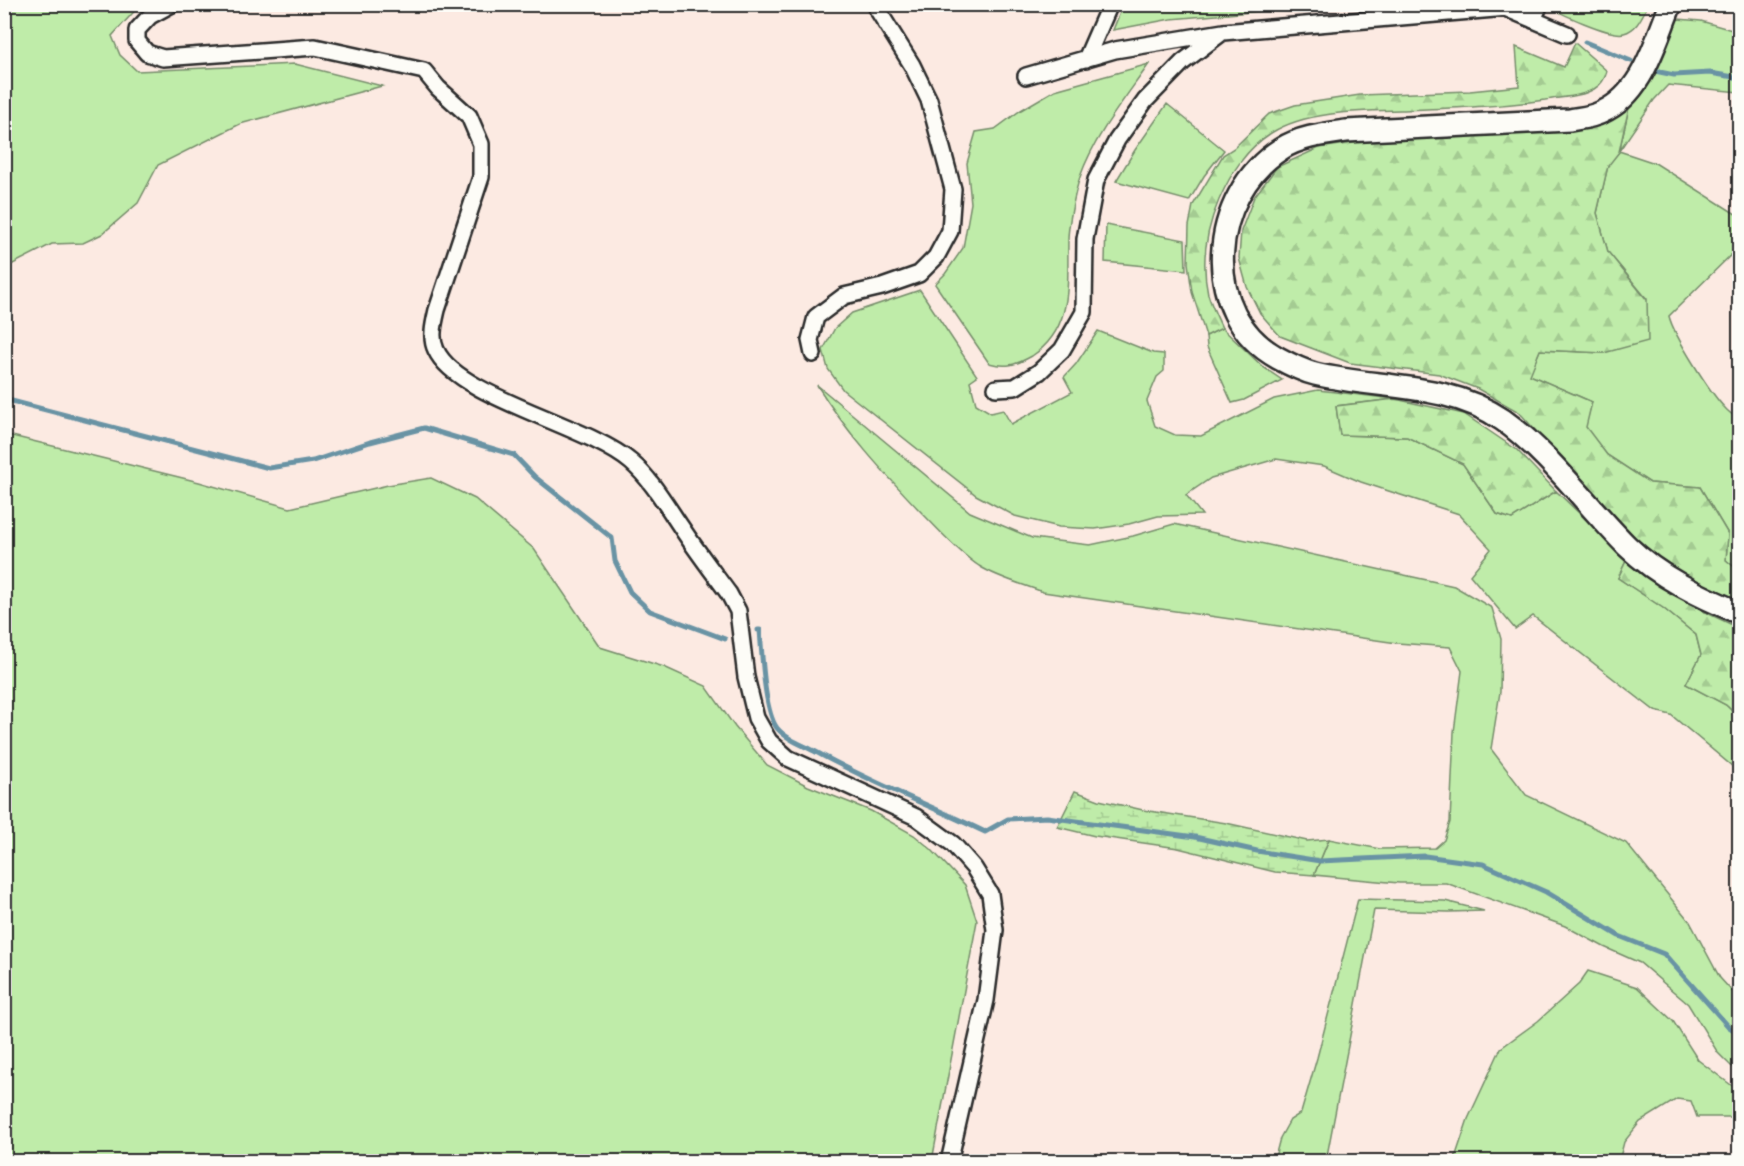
<svg xmlns="http://www.w3.org/2000/svg" width="1744" height="1166" font-family="Itim,sans-serif">
<style>
.grass{fill:#bfeca9;stroke:#758c6a;stroke-width:1.5}
.forest{fill:url(#forest-firs);stroke:#758c6a;stroke-width:1.5}
.wetland{fill:url(#wetland-marsh);stroke:#758c6a;stroke-width:1.5}
.lines{fill:none;stroke-linecap:round;stroke-linejoin:round}
.stream{stroke:#6993a4;stroke-width:5}
.street-casing{stroke:#2b2b2b;stroke-width:20}
.secondary-casing{stroke:#2b2b2b;stroke-width:26}
.street{stroke:#fdfcf7;stroke-width:15}
.secondary{stroke:#fdfcf7;stroke-width:21}
</style>
<defs>
<pattern id="forest-firs" width="22" height="20" patternUnits="userSpaceOnUse" patternTransform="scale(1.5)"><rect width="22" height="20" fill="#bfeca9"/><path d="M5 1l3.5 6h-7zM16 11l3.5 6h-7z" fill="#a4cb92"/></pattern>
<pattern id="wetland-marsh" width="20" height="14" patternUnits="userSpaceOnUse" patternTransform="scale(1.5)"><rect width="20" height="14" fill="#bfeca9"/><path d="M1 5h8M5 5V1M11 12h8M15 12V8" fill="none" stroke="#a4cb92"/></pattern>
</defs>
<rect width="100%" height="100%" fill="#fceae2"/>
<filter id="ink" filterUnits="userSpaceOnUse"><feTurbulence type="fractalNoise" baseFrequency=".0167" numOctaves="2"/><feDisplacementMap in="SourceGraphic" scale="12" xChannelSelector="R" yChannelSelector="G"/><feConvolveMatrix kernelMatrix="1 2 1 2 8 2 1 2 1" color-interpolation-filters="sRGB"/></filter>
<g filter="url(#ink)">
<path class="grass" d="M 5,4 L 140,5 L 112,36 L 120,55 L 137,71 L 295,64 L 382,86 L 240,124 L 158,165 L 138,203 L 102,234 L 83,243 L 52,244 L 5,268 Z
M 1545,4 L 1648,5 C 1642,16 1638,29 1624,33 C 1611,37 1556,12 1545,4 Z
M 1123,5 L 1123,4 L 1330,5 L 1171,19 L 1113,30 Z
M 1678,19 L 1701,21 L 1739,32 L 1739,92 L 1668,85 L 1654,100 L 1619,151 L 1655,163 L 1739,216 L 1739,247 L 1669,316 C 1673,334 1711,394 1725,408 C 1729,413 1735,416 1739,420 L 1739,571 L 1726,560 L 1728,534 L 1700,487 L 1650,483 L 1607,455 L 1585,427 L 1592,402 L 1529,375 L 1540,350 L 1604,353 L 1647,299 L 1608,252 L 1597,213 L 1608,165 L 1619,152 L 1630,103 L 1643,91 Z
M 1149,64 C 1124,100 1095,135 1080,177 C 1075,192 1068,225 1068,240 C 1067,283 1074,328 1032,356 C 1016,365 1006,368 989,363 L 935,284 L 945,274 L 963,248 L 971,203 L 967,163 L 976,132 L 995,129 L 1021,110 L 1055,90 Z
M 1167,104 L 1224,150 L 1204,176 L 1189,201 L 1116,181 L 1135,150 Z
M 1106,225 L 1185,240 L 1186,270 L 1105,262 Z
M 920,290 L 977,376 L 970,381 L 976,404 L 991,413 L 1003,410 L 1011,424 L 1072,392 L 1064,377 L 1076,364 L 1098,331 L 1153,353 L 1164,354 L 1164,371 L 1157,377 L 1147,401 L 1155,426 L 1175,435 L 1201,436 L 1274,399 L 1318,390 L 1395,399 L 1336,406 L 1340,435 L 1407,437 L 1463,464 L 1497,514 L 1512,519 L 1556,491 L 1627,559 L 1618,578 L 1663,608 L 1696,635 L 1701,655 L 1686,684 L 1726,705 L 1739,718 L 1739,772 L 1671,715 L 1655,711 L 1533,616 L 1515,629 L 1470,575 L 1491,549 L 1459,514 L 1361,482 L 1324,466 L 1276,459 L 1211,478 L 1186,495 L 1202,515 L 1158,516 L 1129,524 L 1095,529 L 1059,527 L 1015,516 L 976,495 L 843,390 L 828,369 L 823,350 L 835,328 L 852,313 Z
M 1222,328 L 1263,367 L 1282,380 L 1244,400 L 1232,403 L 1207,347 L 1206,336 Z
M 817,385 L 970,512 L 1032,538 L 1090,545 L 1133,536 L 1174,524 L 1454,586 L 1492,608 L 1501,639 L 1500,692 L 1491,749 L 1526,795 L 1626,843 L 1690,922 L 1720,978 L 1739,999 L 1739,1070 L 1731,1066 L 1718,1053 L 1688,1004 L 1640,963 L 1604,947 L 1565,926 L 1446,883 L 1399,883 L 1314,875 L 1329,839 L 1380,849 L 1435,848 L 1444,840 L 1450,822 L 1454,732 L 1462,671 L 1450,647 L 1397,643 L 1043,592 C 1022,584 998,578 979,566 C 958,552 940,531 922,513 C 884,473 846,432 817,385 Z
M 4,434 L 199,482 L 290,508 L 388,485 L 431,478 L 475,499 L 534,549 L 600,647 L 664,667 L 706,686 L 735,727 L 767,765 L 808,786 L 871,811 L 914,835 L 931,849 L 965,885 L 977,921 L 932,1161 L 5,1161 Z
M 1358,899 L 1445,901 L 1484,911 L 1449,912 L 1374,910 L 1326,1161 L 1274,1161 L 1280,1138 L 1290,1120 L 1301,1113 L 1317,1058 Z
M 1588,971 L 1637,987 L 1673,1021 L 1698,1060 L 1739,1091 L 1739,1117 L 1697,1117 L 1691,1101 L 1677,1099 L 1640,1122 L 1624,1142 L 1619,1161 L 1454,1161 L 1468,1119 L 1501,1048 L 1538,1021 L 1579,984 Z"/>
<path class="forest" d="M 1575,43 L 1607,71 C 1605,79 1601,85 1594,89 C 1581,97 1561,97 1545,100 C 1498,107 1448,108 1400,110 C 1361,111 1305,111 1271,133 C 1246,149 1231,173 1219,200 C 1206,230 1201,262 1208,294 C 1211,305 1217,317 1222,328 L 1206,336 L 1192,292 L 1188,263 L 1189,226 L 1193,205 L 1223,155 L 1234,148 L 1269,114 L 1295,105 L 1360,95 L 1470,91 L 1519,86 L 1516,47 L 1564,67 Z
M 1630,103 L 1619,152 L 1608,166 L 1597,213 L 1608,252 L 1647,300 L 1648,341 L 1604,353 L 1540,350 L 1530,375 L 1592,402 L 1586,427 L 1607,455 L 1650,483 L 1700,487 L 1728,534 L 1726,560 L 1739,571 L 1739,601 L 1709,588 L 1668,565 L 1644,547 L 1601,504 L 1519,412 L 1478,389 L 1439,374 L 1350,363 L 1280,336 L 1260,313 L 1247,287 L 1239,258 L 1241,231 L 1254,197 L 1277,167 L 1319,148 Z
M 1395,399 L 1464,414 L 1517,450 L 1556,491 L 1512,519 L 1497,514 L 1463,464 L 1407,437 L 1340,435 L 1336,406 Z
M 1627,559 L 1664,587 L 1705,612 L 1739,628 L 1738,667 L 1739,717 L 1726,705 L 1686,684 L 1701,655 L 1696,635 L 1663,608 L 1618,578 Z"/>
<path class="wetland" d="M 1075,791 L 1099,800 L 1143,810 L 1226,823 L 1307,841 L 1329,839 L 1314,875 L 1275,872 L 1178,848 L 1095,836 L 1057,827 Z"/>
<g class="lines">
<path class="stream" d="M 1585,42 L 1631,61
M 1655,71 L 1674,75 L 1710,73 L 1740,78
M 4,399 L 269,468 L 313,461 L 370,442 L 424,428 L 514,455 L 535,477 L 612,538 L 615,561 L 630,592 L 650,611 L 725,639
M 758,630 L 760,630 C 762,653 764,711 777,728 C 786,739 803,745 816,752 C 870,782 929,805 985,832 L 1008,819 L 1047,817 L 1195,837 L 1257,851 L 1320,861 L 1425,856 L 1483,864 L 1546,892 L 1619,936 L 1664,954 L 1729,1027 L 1740,1034"/>
<g class="street-casing">
<path id="street" d="M 172,4 L 150,16 L 137,30 L 137,41 L 147,53 L 163,58 L 315,47 L 424,71 L 438,88 L 469,116 L 481,144 L 481,177 L 437,310 C 434,323 430,338 436,350 C 457,397 588,425 631,462 C 652,480 666,505 681,527 C 696,550 713,572 729,594 L 738,611 L 746,677 L 756,718 L 769,741 L 788,758 L 916,817 L 953,844 L 974,868 L 990,894 L 995,930 L 986,1000 L 949,1162
M 1498,5 L 1567,34
M 1533,20 L 1540,4
M 1086,59 L 1110,4
M 1026,76 L 1115,50 L 1223,32 L 1507,8
M 813,354 L 810,340 L 816,317 L 844,296 L 882,287 L 919,274 L 936,257 L 950,231 L 953,189 L 929,100 L 912,65 L 874,4
M 996,388 L 1015,387 L 1039,372 L 1062,350 L 1084,312 L 1085,239 L 1096,180 L 1117,140 L 1145,101 L 1183,62 L 1220,34"/>
</g>
<g class="secondary-casing">
<path id="secondary" d="M 1671,4 C 1655,42 1643,94 1602,112 C 1593,117 1580,118 1570,120 L 1346,131 C 1325,134 1299,137 1281,149 C 1209,195 1198,314 1278,358 C 1289,364 1303,371 1315,374 C 1378,389 1448,382 1503,420 C 1548,452 1588,507 1627,546 C 1659,577 1699,596 1740,613"/>
</g>
<use href="#street" class="street"/>
<use href="#secondary" class="secondary"/>
</g>
</g>
<rect width="1744" height="1166" fill="none" stroke="#fdfcf7" stroke-width="24"/>
<rect x="12" y="12" width="1720" height="1142" fill="none" stroke="#2b2b2b" stroke-width="2" filter="url(#ink)"/>
</svg>
